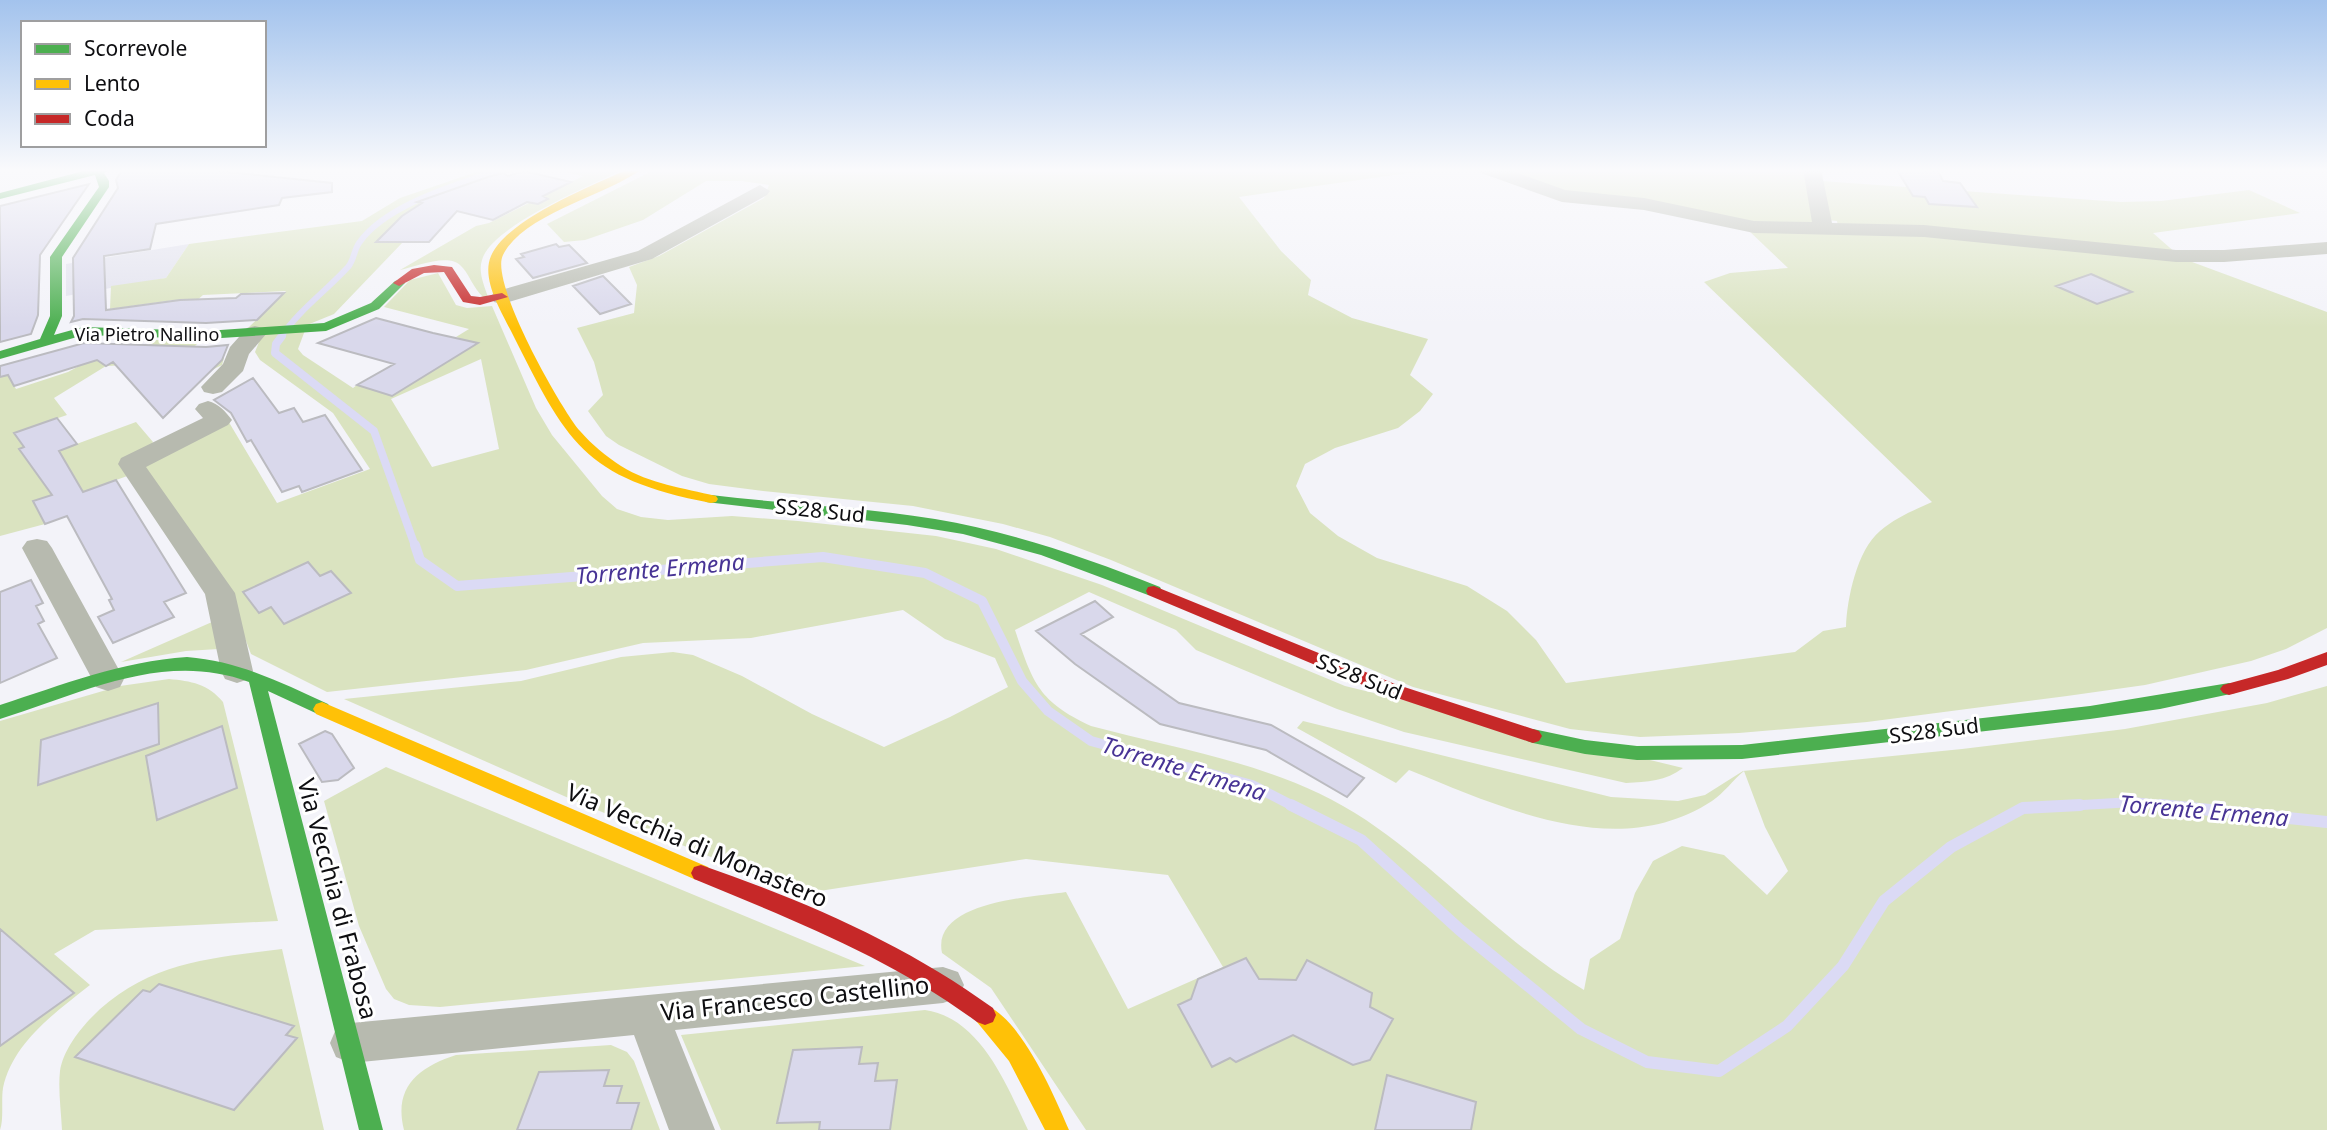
<svg xmlns="http://www.w3.org/2000/svg" width="2327" height="1130" font-family="'Noto Sans',sans-serif">
<style>
.built{fill:#e2e2ee}
.green{fill:#dae3c0;fill-rule:evenodd}
.lines{fill:none;stroke-linecap:round;stroke-linejoin:round}
.stream-far3{stroke:#dbdaf5;stroke-width:6}
.stream-far2{stroke:#dbdaf5;stroke-width:8}
.stream-far1{stroke:#dbdaf5;stroke-width:10}
.stream{stroke:#dbdaf5;stroke-width:12}
.building{fill:#d9d8eb;stroke:#bbbbc0;stroke-width:2}
.street{fill:#b7baaf;fill-rule:evenodd}
.fast{fill:#4caf50;fill-rule:evenodd}
.slow{fill:#ffc107;fill-rule:evenodd}
.jam{fill:#c62828;fill-rule:evenodd}
.labels{text-anchor:middle;stroke-width:6;stroke-linejoin:round;paint-order:stroke}
.far-street-label{font-size:18px;fill:#0e0e11;stroke:#fff}
.street-label{font-size:21px;fill:#0e0e11;stroke:#fff}
.water-label{font-size:23px;font-style:italic;fill:#483495;stroke:#fff}
.near-street-label{font-size:24px;fill:#0e0e11;stroke:#fff}
</style>
<rect width="100%" height="100%" fill="#f3f3f9"/>
<path class="built" d="M 189,244 L 166,278 L 66,296 L 66,264 Z"/>
<path class="green" d="M 482,170 L 521,170 L 479,180 L 426,200 L 402,216 L 377,242 L 403,242 L 334,314 L 307,325 L 298,349 L 303,355 L 353,388 L 357,385 L 392,395 L 477,344 L 456,337 L 469,329 L 384,307 L 410,280 L 438,273 L 456,305 L 467,308 L 492,306 L 536,408 L 552,435 L 602,496 L 617,509 L 641,517 L 668,520 L 732,516 L 798,521 L 936,536 L 996,549 L 1102,585 L 1345,686 L 1683,768 C 1666,781 1647,782 1626,783 L 1404,732 L 1337,709 L 1196,650 L 1176,630 L 1089,592 L 1015,630 C 1033,683 1038,701 1091,726 C 1185,751 1284,765 1366,820 C 1443,872 1504,943 1584,990 L 1590,959 L 1620,939 L 1635,893 L 1653,861 L 1682,846 L 1724,855 L 1767,895 L 1788,871 L 1765,827 L 1744,771 C 1733,780 1724,793 1712,801 C 1618,863 1501,807 1409,770 L 1396,783 L 1297,728 L 1303,721 L 1611,797 L 1678,801 L 1705,795 L 1743,771 L 1962,749 L 2125,729 L 2267,703 L 2327,686 L 2327,1130 L 1086,1130 L 991,988 L 942,953 C 931,901 1034,897 1066,892 L 1128,1009 L 1223,967 L 1168,875 L 1026,859 L 800,894 L 573,800 L 344,699 L 521,681 L 621,657 L 673,652 L 693,655 L 742,676 L 812,714 L 884,747 L 950,717 L 1008,687 L 995,658 L 945,639 L 903,610 L 751,638 L 643,643 L 526,670 L 327,692 L 251,654 L 225,586 L 138,464 L 227,419 L 277,503 L 370,469 L 333,413 L 260,360 L 255,352 L 259,342 L 247,329 L 286,291 L 203,295 L 185,311 L 175,300 L 110,309 L 111,286 L 166,278 L 189,244 L 362,221 L 400,198 ZM 481,359 L 499,449 L 432,467 L 391,399 Z
M 556,170 L 622,170 C 590,186 491,226 482,260 C 478,272 484,285 488,297 L 483,297 C 473,288 469,273 460,265 C 447,253 415,267 400,270 L 476,226 L 489,223 L 583,176 Z
M 654,170 L 1430,170 L 1239,197 L 1281,251 L 1311,280 L 1308,295 L 1352,318 L 1428,339 L 1410,375 L 1433,394 L 1420,411 L 1398,428 L 1335,448 L 1305,464 L 1296,486 L 1310,513 L 1338,536 L 1377,558 L 1467,586 L 1507,611 L 1536,640 L 1566,683 L 1795,652 L 1823,631 L 1846,627 C 1847,599 1857,550 1880,531 C 1895,518 1914,510 1932,502 L 1704,282 L 1730,273 L 1788,268 L 1747,229 L 1903,232 L 2184,259 L 2327,312 L 2327,628 L 2286,649 L 2251,661 L 2145,685 L 2067,696 L 1867,722 L 1739,733 L 1640,737 L 1570,729 L 1413,687 L 1111,560 L 1050,537 L 1003,524 L 913,506 L 763,491 L 709,484 L 682,476 L 619,445 L 606,436 L 588,411 L 603,395 L 594,362 L 577,328 L 634,313 L 637,285 L 629,267 L 659,256 L 764,198 L 769,185 L 742,181 L 706,181 L 643,220 L 585,240 L 564,242 L 547,224 Z
M 1497,170 L 1804,170 L 1814,226 L 1759,225 L 1573,194 Z
M 1821,181 L 2121,202 L 2161,201 L 2249,190 L 2300,213 L 2153,233 L 2177,254 L 1838,227 L 1837,221 L 1828,220 Z
M 156,340 L 201,340 L 182,359 L 224,358 L 222,365 L 212,370 L 197,362 L 106,366 L 54,398 L 67,415 L 14,433 L 24,447 L 19,449 L 28,462 L 136,422 L 153,442 L 130,475 L 83,492 L 78,485 L 34,501 L 45,524 L 0,536 L 0,377 L 8,375 L 16,389 L 68,372 L 94,358 L 147,346 Z
M 212,622 L 219,649 L 186,651 L 121,662 Z
M 169,679 C 191,681 208,684 223,702 L 278,921 L 95,930 L 54,954 L 90,985 C 56,1012 13,1042 3,1088 C 1,1101 4,1119 0,1130 L 0,721 L 120,686 Z
M 386,767 L 865,966 L 440,1007 L 409,1005 L 394,999 L 386,989 L 359,926 L 324,801 Z
M 282,949 L 324,1130 L 62,1130 C 61,1111 58,1089 60,1071 C 63,1052 77,1033 89,1020 C 145,962 207,959 282,949 Z
M 925,1010 C 981,1018 1007,1086 1028,1130 L 721,1130 L 681,1035 Z
M 611,1045 L 627,1052 L 634,1061 L 660,1130 L 404,1130 C 393,1087 419,1067 456,1055 Z"/>
<g class="lines">
<path class="stream-far3" d="M 280,338 C 299,310 325,292 348,267 C 354,260 354,250 359,243 C 386,204 459,184 502,169"/>
<path class="stream-far2" d="M 282,336 L 276,344 L 275,353 L 374,431 L 415,546"/>
<path class="stream-far1" d="M 415,545 L 420,560 L 457,586 L 823,557 L 925,573 L 982,601 L 1022,681 L 1048,711 L 1091,741 L 1252,785 L 1295,807
M 2048,807 L 2133,802 L 2178,807"/>
<path class="stream" d="M 1291,805 L 1361,840 L 1460,930 L 1581,1029 L 1647,1062 L 1719,1071 L 1787,1026 L 1843,966 L 1884,901 L 1951,847 L 2023,808 L 2080,805
M 2161,805 L 2327,822"/>
</g>
<path class="building" d="M 122,170 L 210,170 L 332,183 L 332,192 L 282,198 L 279,205 L 156,224 L 150,249 L 104,256 L 106,310 L 180,300 L 236,298 L 241,294 L 284,293 L 257,320 L 206,323 L 83,319 L 71,322 L 74,316 L 73,258 L 118,188 L 116,180 Z
M 1897,170 L 1938,171 L 1943,181 L 1960,183 L 1977,207 L 1929,204 L 1925,197 L 1913,196 Z
M 524,171 L 571,182 L 543,196 L 548,199 L 538,204 L 527,202 L 493,220 L 457,211 L 429,242 L 376,242 L 402,216 L 422,203 L 417,202 L 488,177 L 503,173 L 508,176 Z
M 89,184 L 40,255 L 38,315 L 31,334 L 0,342 L 0,206 Z
M 556,244 L 559,247 L 569,245 L 587,263 L 533,278 L 516,259 L 524,257 L 521,254 Z
M 2091,274 L 2132,292 L 2097,304 L 2056,286 Z
M 603,276 L 631,304 L 600,314 L 573,286 Z
M 376,318 L 433,333 L 478,343 L 392,396 L 357,385 L 394,364 L 318,343 Z
M 84,343 L 206,347 L 228,345 L 222,360 L 163,418 L 113,362 L 106,366 L 97,360 L 14,386 L 8,375 L 0,377 L 0,366 Z
M 253,378 L 279,413 L 294,408 L 303,422 L 325,415 L 362,470 L 302,492 L 299,486 L 282,492 L 251,440 L 247,442 L 231,413 L 214,400 Z
M 57,418 L 77,444 L 59,451 L 83,492 L 116,480 L 186,593 L 164,602 L 174,617 L 113,643 L 98,617 L 114,610 L 109,600 L 112,599 L 67,516 L 45,524 L 33,501 L 52,495 L 19,449 L 24,447 L 14,433 Z
M 308,562 L 320,576 L 331,571 L 351,593 L 284,624 L 271,607 L 259,613 L 243,592 Z
M 31,580 L 43,603 L 36,606 L 44,621 L 38,624 L 57,658 L 0,683 L 0,592 Z
M 1095,601 L 1113,617 L 1081,634 L 1179,703 L 1271,725 L 1364,778 L 1347,797 L 1266,750 L 1160,724 L 1075,664 L 1036,631 Z
M 158,703 L 159,744 L 38,785 L 41,740 Z
M 222,726 L 237,788 L 157,820 L 146,756 Z
M 325,731 L 332,734 L 354,768 L 338,780 L 322,782 L 299,744 Z
M 0,929 L 74,993 L 0,1046 Z
M 1246,958 L 1259,979 L 1296,980 L 1307,960 L 1372,993 L 1370,1007 L 1393,1019 L 1370,1060 L 1353,1065 L 1293,1035 L 1236,1062 L 1230,1058 L 1212,1067 L 1178,1005 L 1191,999 L 1198,979 Z
M 159,984 L 294,1026 L 286,1035 L 297,1038 L 234,1110 L 75,1057 L 143,990 L 150,992 Z
M 862,1047 L 859,1064 L 878,1063 L 875,1081 L 897,1080 L 890,1130 L 819,1130 L 820,1122 L 777,1123 L 793,1050 Z
M 609,1070 L 604,1086 L 622,1086 L 617,1103 L 639,1103 L 631,1130 L 517,1130 L 539,1072 Z
M 1387,1075 L 1476,1102 L 1471,1130 L 1375,1130 Z"/>
<g class="lines">
<path class="street" d="M 1479,169 L 1507,169 L 1565,190 L 1644,198 L 1754,221 L 1812,222 L 1803,169 L 1821,169 L 1832,223 L 1924,225 L 2176,250 L 2224,250 L 2327,242 L 2327,254 L 2224,262 L 2176,262 L 1924,237 L 1754,233 L 1644,210 L 1562,202 L 1481,173 Z
M 760,185 L 770,191 L 767,195 L 652,259 L 502,304 L 494,302 L 491,297 L 494,292 L 638,251 Z
M 255,326 L 263,328 L 267,333 L 249,354 L 243,371 L 222,392 L 213,394 L 204,392 L 201,387 L 223,364 L 230,347 L 247,328 Z
M 208,401 C 219,404 225,411 232,420 L 228,425 L 146,467 L 235,593 L 253,671 L 249,679 L 237,683 L 225,679 L 221,671 L 205,594 L 118,464 L 121,458 L 203,418 L 195,409 L 199,404 Z
M 37,539 L 47,541 L 52,548 L 124,679 L 120,687 L 108,691 L 96,687 L 92,679 L 22,548 L 27,541 Z
M 943,967 L 958,972 L 964,985 L 958,998 L 943,1003 L 675,1030 L 715,1130 L 669,1130 L 634,1035 L 351,1063 L 336,1057 L 330,1043 L 336,1029 L 351,1023 Z"/>
<path class="fast" d="M 112,169 L 104,173 L 109,181 L 109,187 L 62,257 L 62,316 L 54,335 L 83,327 L 206,331 L 324,323 L 371,303 L 395,281 L 399,280 L 405,283 L 379,309 L 326,331 L 206,339 L 84,335 L 0,359 L 0,351 L 40,339 L 50,316 L 50,257 L 99,187 L 95,175 L 0,199 L 0,193 L 91,169 Z
M 711,495 C 785,504 861,507 935,519 C 1012,532 1087,558 1160,587 L 1162,591 L 1160,595 L 1148,595 L 1041,555 L 963,534 L 907,525 L 706,502 L 704,499 L 706,496 Z
M 187,657 C 239,661 282,683 328,704 L 331,709 L 328,714 L 322,716 L 268,691 L 383,1130 L 359,1130 L 249,682 C 163,650 81,694 0,719 L 0,705 C 62,685 122,661 187,657 Z
M 2229,683 L 2235,685 L 2238,689 L 2235,693 L 2160,709 L 2090,719 L 1742,759 L 1637,760 L 1585,754 L 1533,743 L 1527,741 L 1524,736 L 1527,731 L 1533,729 L 1585,740 L 1637,746 L 1742,745 L 2090,706 Z"/>
<path class="slow" d="M 628,169 L 642,169 C 607,195 523,214 503,255 C 489,282 560,407 580,431 C 592,445 606,456 621,466 C 650,484 683,488 716,496 L 718,499 L 716,502 L 711,503 C 582,478 567,442 511,331 C 501,311 481,279 491,256 C 507,219 592,186 628,169 Z
M 322,702 L 708,867 L 711,873 L 708,879 L 701,881 L 694,879 L 316,714 L 313,709 L 316,704 Z
M 985,1005 C 1021,1018 1054,1095 1069,1130 L 1045,1130 L 1009,1061 L 977,1022 L 974,1015 L 977,1008 Z"/>
<path class="jam" d="M 434,265 L 452,267 L 471,296 L 480,297 L 502,293 L 508,297 L 480,305 L 463,302 L 444,272 L 424,273 L 399,286 L 393,283 L 412,269 Z
M 1154,586 L 1395,684 L 1539,731 L 1542,736 L 1539,741 L 1533,743 L 1382,693 L 1148,595 L 1146,591 L 1148,587 Z
M 2327,652 L 2327,665 L 2288,679 L 2229,695 L 2223,693 L 2220,689 L 2223,685 L 2278,670 Z
M 701,865 C 803,900 905,944 993,1008 L 996,1015 L 993,1022 L 985,1025 L 977,1022 C 891,958 793,920 694,879 L 691,873 L 694,867 Z"/>
</g>
<linearGradient id="sky" x2="0" y2="1"><stop stop-color="#a3c3ed"/><stop offset="0.52" stop-color="#fafafc"/><stop offset="1" stop-color="#fafafc" stop-opacity="0"/></linearGradient>
<rect width="2327" height="328" fill="url(#sky)"/>
<g class="labels">
<g class="far-street-label">
<text x="147" y="341">Via Pietro Nallino</text>
</g>
<g class="street-label">
<text transform="translate(820 511) rotate(6)" y="7">SS28 Sud</text>
<text transform="translate(1359 677) rotate(22)" y="7">SS28 Sud</text>
<text transform="translate(1934 731) rotate(-7)" y="7">SS28 Sud</text>
</g>
<g class="water-label">
<text transform="translate(660 569) rotate(-5)" y="8">Torrente Ermena</text>
<text transform="translate(1184 769) rotate(17)" y="8">Torrente Ermena</text>
<text transform="translate(2204 811) rotate(5)" y="8">Torrente Ermena</text>
</g>
<g class="near-street-label">
<text transform="translate(697 846) rotate(23)" y="8">Via Vecchia di Monastero</text>
<text transform="translate(337 899) rotate(75)" y="8">Via Vecchia di Frabosa</text>
<text transform="translate(795 999) rotate(-6)" y="8">Via Francesco Castellino</text>
</g>
</g>
<rect x="21" y="21" width="245" height="126" fill="#ffffff" stroke="#9f9fa0" stroke-width="2"/>
<rect x="35" y="44" width="35" height="10" fill="#4caf50" stroke="#9f9fa0" stroke-width="2"/>
<text x="84" y="56" font-size="21" fill="#0e0e11">Scorrevole</text>
<rect x="35" y="79" width="35" height="10" fill="#ffc107" stroke="#9f9fa0" stroke-width="2"/>
<text x="84" y="91" font-size="21" fill="#0e0e11">Lento</text>
<rect x="35" y="114" width="35" height="10" fill="#c62828" stroke="#9f9fa0" stroke-width="2"/>
<text x="84" y="126" font-size="21" fill="#0e0e11">Coda</text>
</svg>
